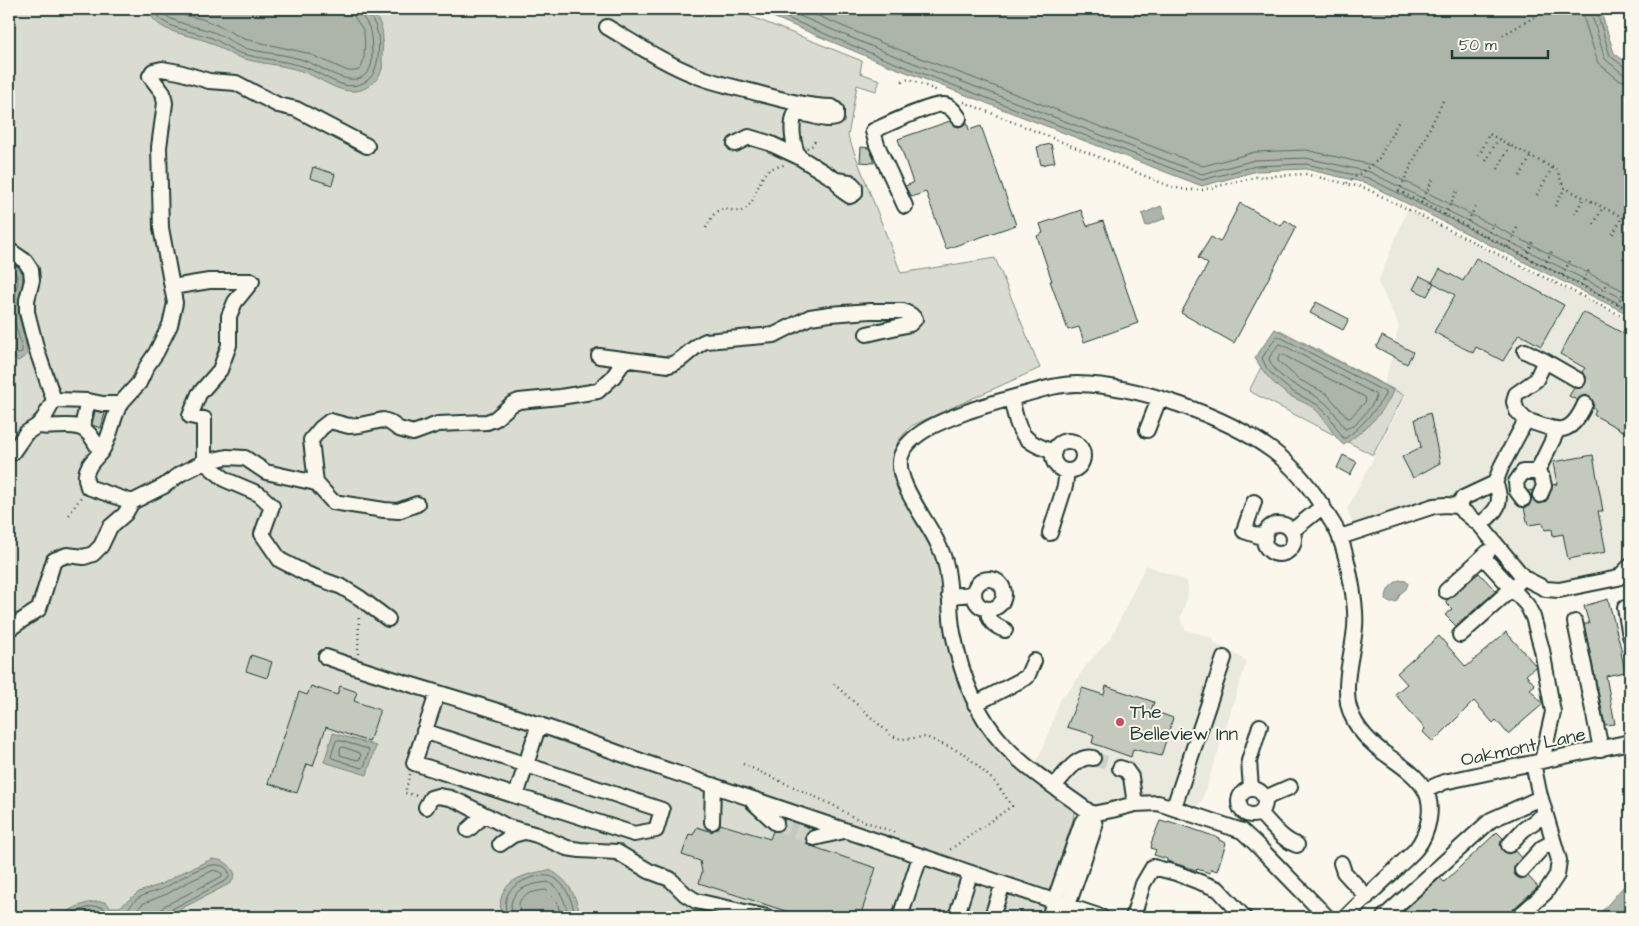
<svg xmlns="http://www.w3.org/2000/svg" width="1639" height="926" font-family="'Architects Daughter',sans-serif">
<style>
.built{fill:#eae9de}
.green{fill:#dbdcd1;stroke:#7d8c82}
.water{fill:#adb4aa;stroke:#74847b}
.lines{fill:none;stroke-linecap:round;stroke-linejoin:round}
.shore{stroke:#586d63;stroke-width:1}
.building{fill:#c4c9be;stroke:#1f3d34}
.minor-tunnel{stroke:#cfd2c7;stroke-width:14;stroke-dasharray:14 7;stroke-linecap:butt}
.minor-casing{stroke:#1f3d34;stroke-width:18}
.path{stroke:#1f3d34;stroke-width:2.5;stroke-dasharray:1 4;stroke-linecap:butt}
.minor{stroke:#fbf7ec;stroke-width:14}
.poi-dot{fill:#d1495b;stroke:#fbf7ec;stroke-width:2}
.labels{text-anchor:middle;stroke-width:4;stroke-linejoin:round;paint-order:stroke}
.poi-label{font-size:19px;fill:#1f3d34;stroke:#fbf7ec;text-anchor:start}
.street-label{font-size:19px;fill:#1f3d34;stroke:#fbf7ec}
</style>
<rect width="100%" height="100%" fill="#fbf7ec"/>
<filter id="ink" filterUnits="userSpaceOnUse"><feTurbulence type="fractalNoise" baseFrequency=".02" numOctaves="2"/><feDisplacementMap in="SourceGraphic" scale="10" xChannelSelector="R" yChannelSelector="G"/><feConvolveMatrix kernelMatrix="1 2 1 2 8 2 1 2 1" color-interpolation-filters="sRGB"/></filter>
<g filter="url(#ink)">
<path class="built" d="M 1407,210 L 1630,321 L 1630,544 L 1624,562 L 1614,572 L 1558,583 L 1548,583 L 1529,573 L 1486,522 L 1457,500 L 1444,498 L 1431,500 L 1353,525 L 1347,509 L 1406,395 L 1384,386 L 1399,326 L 1378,282 Z
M 1146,565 L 1187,581 L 1188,594 L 1180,620 L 1186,630 L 1213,638 L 1215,643 L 1247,661 L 1202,801 L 1195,808 L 1094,806 L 1035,764 L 1043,748 L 1061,697 L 1071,688 L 1087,664 L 1111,638 Z"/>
<path class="green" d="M 9,9 L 732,9 L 862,61 L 860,73 L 880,80 L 876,91 L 857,85 L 848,136 L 901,273 L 995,258 L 1040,368 L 911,426 L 898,441 L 894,456 L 894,474 L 905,497 L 935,549 L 941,577 L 944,617 L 974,714 L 1070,802 L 1074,812 L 1073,820 L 1041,917 L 9,917 Z
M 1280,330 L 1404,395 L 1373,455 L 1249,391 Z"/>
<path class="water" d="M 148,9 L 370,9 C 386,28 383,34 382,58 C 382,61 383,66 382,69 C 380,78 370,87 361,90 C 340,96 320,77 301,71 C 281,64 258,64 238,57 C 228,54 220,47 211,43 C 189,33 157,35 148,9 Z
M 754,9 L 1600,9 L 1614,53 L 1630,65 L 1630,315 L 1366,183 L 1306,169 L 1257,171 L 1202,186 L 880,62 Z
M 1161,206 L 1166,218 L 1146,226 L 1142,214 Z
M 9,260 L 22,272 L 23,284 L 18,300 L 18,314 L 27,347 L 27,355 L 18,361 L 9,355 Z
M 1275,329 L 1393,390 C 1386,413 1363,431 1344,445 C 1337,442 1325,418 1316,410 C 1309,404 1300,401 1292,397 C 1276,388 1264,374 1255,358 Z
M 1399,580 L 1406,581 L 1408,584 L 1406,589 L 1401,593 L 1396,602 L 1388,602 L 1386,600 C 1386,589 1391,585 1399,580 Z
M 333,733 L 376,746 L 367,775 L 324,762 Z
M 212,859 C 224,860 231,864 235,875 L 231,883 L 165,917 L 59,917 C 74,907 88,900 106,902 L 110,907 L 120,907 L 139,892 L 162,884 L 181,873 Z
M 550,870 C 571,882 575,895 581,917 L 502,917 C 493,882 522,874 550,870 Z
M 1630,879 L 1630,917 L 1594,917 L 1604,909 Z"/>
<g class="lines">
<path class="shore" d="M 153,9 C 160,29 194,31 212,38 C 221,42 230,49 239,53 C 259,59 282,60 302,66 C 317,71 330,81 344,85 C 352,87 363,85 369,79 C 380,69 381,38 375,25 C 373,19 367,16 366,9
M 160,9 C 169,25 201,26 218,34 C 226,37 233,44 241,47 C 262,54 288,53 308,62 C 321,67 343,82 357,79 C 363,78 369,72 371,66 C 373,60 372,31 368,25 C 365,19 360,16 360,9
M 169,9 L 178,14 L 202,19 L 219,26 L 244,39 L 307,53 L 348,71 C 352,71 356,72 360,69 C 365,65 366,37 363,30 C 359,22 353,19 352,9
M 766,9 L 882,58 L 1202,180 L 1256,166 L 1306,164 L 1368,178 L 1630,309
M 783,9 L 885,52 L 1202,174 L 1255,160 L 1306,158 L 1370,172 L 1630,302
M 802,9 L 887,45 L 1203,166 L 1255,152 L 1306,150 L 1372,165 L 1630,294
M 1582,9 L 1583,16 L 1598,63 L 1618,79 L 1630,83
M 1590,9 L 1605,59 L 1622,73 L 1630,75
M 1596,9 L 1610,56 L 1626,68 L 1630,69
M 9,266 L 17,275 L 18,283 L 13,300 L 13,315 L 22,348 L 22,352 L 19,354 L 9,351
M 1278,336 L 1385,392 L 1385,395 C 1374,412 1362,426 1346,438 L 1343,438 L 1329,416 L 1318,405 L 1293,392 L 1278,380 L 1267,369 L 1262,358 L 1276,337 Z
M 1281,344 L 1375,394 L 1376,398 C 1370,408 1358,426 1345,429 C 1338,418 1331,406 1320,399 C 1304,388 1274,379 1269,358 L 1278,345 Z
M 1281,354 L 1365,397 L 1366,401 L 1350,418 L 1348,418 L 1327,394 L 1300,380 L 1278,361 L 1278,359 Z
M 338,740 L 368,749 L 369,751 L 364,767 L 361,768 L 332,758 L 331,756 L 336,741 Z
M 343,747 L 360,753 L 361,755 L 360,759 L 357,760 L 340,755 L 340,749 Z
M 68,917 C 76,912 91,904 101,907 C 108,909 101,908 107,911 C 111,913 119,913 123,912 C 129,909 132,903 137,899 C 145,893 157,892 166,887 C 179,880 222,849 230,875 L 227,880 L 168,911 L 165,917
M 125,917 L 134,912 L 144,903 L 167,894 L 186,883 L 214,870 L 222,873 L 222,876 L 217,879 L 164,906 L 160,911 L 159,917
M 506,917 C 506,909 504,902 508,894 C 514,881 544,870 556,879 C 569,889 572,903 576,917
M 513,917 C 513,913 511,909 511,905 C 513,887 533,884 548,882 C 562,889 565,903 569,917
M 520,917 C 520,913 519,909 519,905 C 520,893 537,891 546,890 L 557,901 L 561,917"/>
</g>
<path class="building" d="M 950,121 L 955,126 L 959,127 L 963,125 L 967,122 L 969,130 L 981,126 L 1016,225 L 946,249 L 926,192 L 911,197 L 905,186 L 913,183 L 898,139 Z
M 1051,144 L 1055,162 L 1041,165 L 1037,147 Z
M 861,147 L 869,148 L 874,159 L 874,163 L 860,162 Z
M 313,167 L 335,174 L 332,185 L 310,178 Z
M 1240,203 L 1281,226 L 1285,220 L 1296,227 L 1234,343 L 1181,313 L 1208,264 L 1198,258 L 1211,237 L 1220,242 Z
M 1081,210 L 1087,226 L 1103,221 L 1138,323 L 1084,342 L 1079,327 L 1068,330 L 1050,281 L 1052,281 L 1037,236 L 1043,233 L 1040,224 Z
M 1476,258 L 1564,305 L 1541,346 L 1519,334 L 1503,361 L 1476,347 L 1473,353 L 1434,332 L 1455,295 L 1432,282 L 1440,269 L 1463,281 Z
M 1420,276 L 1434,283 L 1427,296 L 1413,289 Z
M 1316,302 L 1349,319 L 1343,330 L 1310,313 Z
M 1583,312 L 1630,337 L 1630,435 L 1594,415 L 1596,410 L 1593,408 L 1594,403 L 1589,396 L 1584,395 L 1577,400 L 1569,396 L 1574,388 L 1582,388 L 1586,384 L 1586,376 L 1582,372 L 1585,368 L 1560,354 Z
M 1382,336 L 1413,352 L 1407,364 L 1376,347 Z
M 95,411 L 105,413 L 101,428 L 92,425 Z
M 1430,413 L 1440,463 L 1413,478 L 1402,457 L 1421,447 L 1415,419 Z
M 1343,455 L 1357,462 L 1350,475 L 1337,468 Z
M 1593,455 L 1603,511 L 1598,511 L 1606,552 L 1568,559 L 1563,534 L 1553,536 L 1552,529 L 1545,530 L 1543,523 L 1528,525 L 1524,508 L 1529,506 L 1532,498 L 1528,491 L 1533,490 L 1531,496 L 1536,503 L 1540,504 L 1545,502 L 1548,499 L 1552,485 L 1557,484 L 1553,462 Z
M 1479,573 L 1496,591 L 1456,626 L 1445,615 L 1452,609 L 1445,602 Z
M 1608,599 L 1622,652 L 1621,652 L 1625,672 L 1606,676 L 1615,724 L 1605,725 L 1584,624 L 1589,624 L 1584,606 Z
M 1506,632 L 1536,666 L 1526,675 L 1535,685 L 1530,689 L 1543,704 L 1508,734 L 1496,720 L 1493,723 L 1474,701 L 1433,742 L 1423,732 L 1425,729 L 1395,694 L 1407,684 L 1397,673 L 1439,636 L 1466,667 Z
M 251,655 L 272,662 L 267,678 L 246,671 Z
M 311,686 L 337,695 L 340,686 L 357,692 L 354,701 L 380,710 L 369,742 L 326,727 L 313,766 L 307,764 L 297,793 L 268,783 L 299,692 L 307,695 Z
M 1106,686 L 1154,702 L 1151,710 L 1173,718 L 1161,756 L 1133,749 L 1131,757 L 1092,743 L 1094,735 L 1067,727 L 1082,688 L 1104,695 Z
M 784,819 L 813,829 L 808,831 L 806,836 L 807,844 L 811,846 L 876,868 L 860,917 L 804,917 L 699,883 L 702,872 L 700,861 L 682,855 L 689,834 L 693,835 L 697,827 L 712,832 L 720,824 L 770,839 L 773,831 L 778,831 L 783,828 L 785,824 Z
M 1160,821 L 1168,823 L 1168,821 L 1190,828 L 1219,838 L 1219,840 L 1226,843 L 1217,871 L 1211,869 L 1210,873 L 1197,869 L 1196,870 L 1167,861 L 1167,859 L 1154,855 L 1156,850 L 1151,848 L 1152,844 L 1151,843 Z
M 1497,832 L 1503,838 L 1500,844 L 1503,851 L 1508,854 L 1515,851 L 1521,858 L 1514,868 L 1514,872 L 1516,876 L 1521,879 L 1528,876 L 1538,887 L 1512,910 L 1508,917 L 1397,917 L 1440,878 L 1444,882 Z"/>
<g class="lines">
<path class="minor-tunnel" d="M 1578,380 L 1584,385 L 1585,404
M 1093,758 L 1120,768
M 776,823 L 814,838"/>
<g class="minor-casing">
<path id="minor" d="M 607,27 C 636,44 664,63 695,75 C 716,84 739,88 761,94 C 784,100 808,107 832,107 L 836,110 L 836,118 C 823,122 809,112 795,114 C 790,126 793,146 799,157 L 836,180 L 844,192 L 850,196 L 855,193 L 855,187 L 850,182 L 836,180
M 735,144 L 749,137 L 769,143 L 799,157
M 905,206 L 877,145 L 873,131 C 886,125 932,103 944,105 C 951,106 955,112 959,118
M 9,250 L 25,261 L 31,270 L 32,280 L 27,300 L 27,312 L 37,351 L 54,400
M 1525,351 L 1545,361
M 599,356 L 669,365 C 683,362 692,346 706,341 L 774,335 L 810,317 L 830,314 L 870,311 L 903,311 L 911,315 L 915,319 L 910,324 L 867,334
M 1011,398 C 1019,432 1019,441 1054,452
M 120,404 C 112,419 111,437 101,452 C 95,459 87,465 86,475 C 85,478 87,483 88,487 L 132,502
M 1526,420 C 1556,430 1569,440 1585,404
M 37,426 C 52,429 76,421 87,432 C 93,437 96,445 101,452
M 82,427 L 88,401
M 1147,430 L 1159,399
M1053 456a15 15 0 1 1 30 0a15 15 0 1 1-30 0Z
M 12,453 L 26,433 L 37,426 L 44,418 L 54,400 L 88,401 L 103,404 L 120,404 L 139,383 L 147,366 L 156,353 L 170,325 L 175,303 L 172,287
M 316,483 L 266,472 L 245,458 L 227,457 L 204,462 L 204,419 L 190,416 L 199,394 L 220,370 L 229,345 L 229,316 L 235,302 L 252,281 L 209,281 L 172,287 L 161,228 L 159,147 L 165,103 L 163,93 L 150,76 L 153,71 L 162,69 L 179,72 L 209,81 L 236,83 L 278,105 L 296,109 L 367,146
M 1495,483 L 1502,465 L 1526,420 L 1517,411 L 1514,402 L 1516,394 L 1536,380 L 1545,361 L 1578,380
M 1540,495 L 1544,486 L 1542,478 L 1537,472 L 1557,431
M 1523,499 L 1517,491 L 1516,482 L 1523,472 L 1537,472
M 1254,502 L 1244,531 L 1265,538
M 417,504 L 398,511 L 384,510 L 333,502 L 316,483 L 311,440 L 321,428 L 330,421 L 349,426 L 360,425 L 383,420 L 389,422 L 399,429 L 413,433 L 438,424 L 487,422 L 495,419 L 512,404 L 519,401 L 560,397 L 598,391 L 613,377 L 625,360
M 1457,506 L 1463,498 L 1495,483 C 1505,504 1495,512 1480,525
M1264 539a15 15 0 1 1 30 0a15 15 0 1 1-30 0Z
M 1292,531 L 1323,506
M 1050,533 L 1065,486 L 1067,471
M 1340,537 L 1434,506 L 1446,505 L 1457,506 L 1480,525 L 1524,578 L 1546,589 L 1559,590 L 1618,578 L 1630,566
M 1483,557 L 1527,605 L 1533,617 L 1542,650 L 1553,712 L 1542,761
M974 594a15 15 0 1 1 30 0a15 15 0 1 1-30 0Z
M 1446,591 L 1488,552
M 949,596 L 974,594
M 1625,608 L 1630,636
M 988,609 C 988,621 994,626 1005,630
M 1575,622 L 1601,749
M 9,629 L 39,609 L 54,560 L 67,555 L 84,557 L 93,554 L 101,546 L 110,527 L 125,514 L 132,502 L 164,486 L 180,474 L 204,462 L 226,480 L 259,494 L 272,506 L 262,534 L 280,560 L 307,574 L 342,587 L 360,598 L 388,619
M 1460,635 L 1518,583
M 326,657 C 396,682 467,700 537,724 C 583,739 627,757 673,772 C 815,821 958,869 1101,917
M 975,704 L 1027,677 L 1034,661
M 424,731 L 662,810 L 656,830 L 634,834 L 414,763 L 437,694
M 1120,768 L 1126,770 L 1131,777 L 1135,804
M 1054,786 C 1064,776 1077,754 1093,758
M1239 802a13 13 0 1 1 26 0a13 13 0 1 1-26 0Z
M 1251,789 L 1249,761 L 1260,726
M 1426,790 L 1444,782 L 1630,742
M 516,796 L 539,724
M 1265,798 L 1290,787
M 753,802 L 776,823
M 426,807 L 431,798 L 438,796 L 450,798 L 462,803 L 508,827 L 537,835 L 567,848 L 580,850 L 617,852 L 649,871 L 670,879 L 685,894 L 696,901 L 767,917
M 1174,807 L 1224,658
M 1260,813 C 1271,824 1282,840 1297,845
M 712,822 L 713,785
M 468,830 L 481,818 L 488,816
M 814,838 L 844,831
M 500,844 L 513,835 L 524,832
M 1509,845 L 1523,830 L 1545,814
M 1341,863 L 1344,872 L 1367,897
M 1522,870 L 1542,848 L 1553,842
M 900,917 L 920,857
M 956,917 L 970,874
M 995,917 L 992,916 L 1003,884
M 1049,917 L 1082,822 L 1092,814 L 1112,810 L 1135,804 L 1158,803 L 1242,831 L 1255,843 L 1327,917
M 1064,917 L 1095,826 L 1092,814 C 1063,792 1029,772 1004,745 C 975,714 961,674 953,633 C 949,614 951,595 948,577 C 947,566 943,554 938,544 C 928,521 893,480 901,456 C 909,432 947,419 969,411 C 986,405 1004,400 1022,395 C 1040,390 1058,384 1077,384 C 1137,385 1224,415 1273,451 C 1297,469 1315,493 1330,519 C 1334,525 1338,531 1340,538 C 1348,559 1357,605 1355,627 C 1353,652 1344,677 1348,703 C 1352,724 1368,741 1384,753 C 1398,763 1417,775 1425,790 C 1435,807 1428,834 1416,849 C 1410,856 1402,862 1396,869 C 1379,885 1362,901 1346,917
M 1133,917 L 1143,884 L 1153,867 L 1176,873 L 1218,889 L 1244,917
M 1384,917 L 1491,820 L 1540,798
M 1518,917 L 1545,893 L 1557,875 L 1559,860 L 1539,792 L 1533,763"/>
</g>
<path class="path" d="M 1503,35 L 1548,9
M 902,81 L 909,79 L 938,91
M 1443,101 L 1399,191 L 1630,311
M 964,102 L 1172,187 L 1187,190 L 1202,190 L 1256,177 L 1305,174 L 1365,188 L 1630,320
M 807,148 L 813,145 L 815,141
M 1479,156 L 1489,134 L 1557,170 L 1563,186 L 1565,188 L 1630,221
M 1486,161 L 1498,139
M 1498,169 L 1510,145
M 1520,176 L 1531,156
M 1347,183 L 1378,160 L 1400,119
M 1537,195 L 1552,168
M 1421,203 L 1434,177
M 1555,206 L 1565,188
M 1575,214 L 1584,197
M 1445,215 L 1457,191
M 1594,224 L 1603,207
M 1466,226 L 1476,205
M 706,228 C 714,212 717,206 735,211 C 739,211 739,213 743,210 C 758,201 756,183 767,171 C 772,167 780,167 785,164
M 1613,234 L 1622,217
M 1487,237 L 1496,219
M 1508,247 L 1518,226
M 1526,257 L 1534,239
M 1623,259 L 1630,246
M 1544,266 L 1553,249
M 1562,275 L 1571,259
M 1581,285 L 1590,268
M 1600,295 L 1608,281
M 1617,304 L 1626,289
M 69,515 L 81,497
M 358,654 L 359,615
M 834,684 L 892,736 L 901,739 L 926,737 L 965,754 L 996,783 L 1012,806 L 948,851
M 743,764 L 833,805 L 853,817 L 896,833
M 410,774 L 405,793 L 419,796"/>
<use href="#minor" class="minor"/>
</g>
</g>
<circle class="poi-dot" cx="1120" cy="722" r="5"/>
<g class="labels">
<g class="poi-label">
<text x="1130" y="718">The<tspan x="1130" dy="22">Belleview Inn</tspan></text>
</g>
<g class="street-label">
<text transform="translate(1523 746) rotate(-12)" y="7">Oakmont Lane</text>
</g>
</g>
<rect width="1639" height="926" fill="none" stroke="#fbf7ec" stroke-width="30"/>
<rect x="15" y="15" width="1609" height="896" fill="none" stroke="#1f3d34" stroke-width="2" filter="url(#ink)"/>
<path d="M1452 50v8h96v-8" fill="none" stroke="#1f3d34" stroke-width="2.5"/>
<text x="1459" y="50" font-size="15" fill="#1f3d34" stroke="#fbf7ec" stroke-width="4" paint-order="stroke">50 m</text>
</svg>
